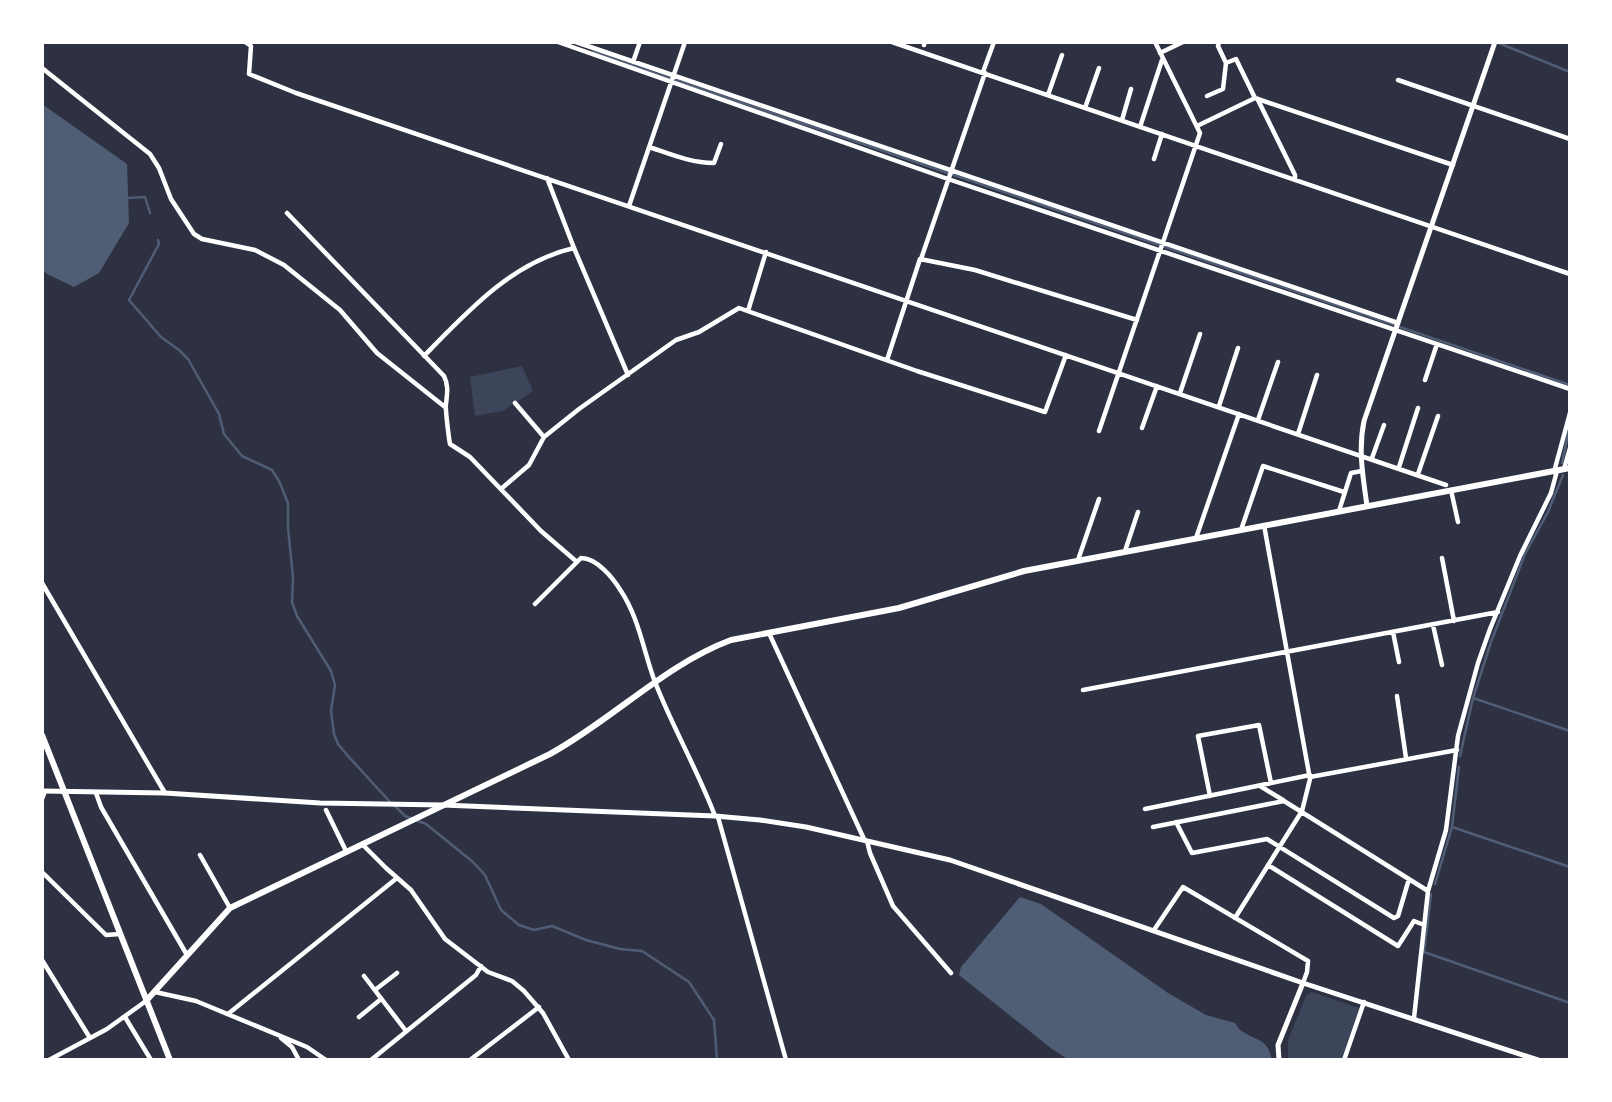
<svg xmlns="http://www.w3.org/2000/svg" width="1612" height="1102" font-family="'Roboto Condensed',sans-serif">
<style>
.green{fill:#3c4559}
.water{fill:#4f5d75}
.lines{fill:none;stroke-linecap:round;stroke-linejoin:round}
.stream{stroke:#4f5d75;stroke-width:2.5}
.minor{stroke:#fff;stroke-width:4.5}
.tertiary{stroke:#fff;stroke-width:5}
.secondary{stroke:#fff;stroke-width:6}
</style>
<rect width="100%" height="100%" fill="#2d3142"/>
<path class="green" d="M 522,366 L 533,391 L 503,411 L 475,416 L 470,377 Z
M 1312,992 L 1359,1008 L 1341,1060 L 1288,1060 L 1288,1040 L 1306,996 Z"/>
<path class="water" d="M 42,104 L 127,164 L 129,223 L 99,273 L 74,287 L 47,274 L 42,269 Z
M 1020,897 L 1041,904 L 1168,993 L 1206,1015 L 1235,1023 C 1245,1042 1267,1032 1272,1060 L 1069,1060 L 1052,1049 L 959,975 L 961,967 Z"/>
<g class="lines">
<path class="stream" d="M 1496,42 L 1570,72
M 593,52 L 1570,385
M 128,198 L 145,197 L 150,213
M 158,240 L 159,244 L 129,300 L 161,337 L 179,350 L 188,359 L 219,414 L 224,434 L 242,456 L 272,470 L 279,481 L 288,503 L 288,528 L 293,577 L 292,602 L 297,616 L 331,671 L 335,685 L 331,711 L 334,734 L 338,744 L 348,756 L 390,802
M 1562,463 L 1570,425
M 1473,698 L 1570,731
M 1460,756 L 1473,698 L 1491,642 L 1525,554 L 1548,512 L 1563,475
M 395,806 L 405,816 L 426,824 L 473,862 L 485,875 L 501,910 L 519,925 L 534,930 L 552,926 L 586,940 L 620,949 L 642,951 L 689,982 L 714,1020 L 717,1060
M 1452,827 L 1570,867
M 1435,884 L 1452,827 L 1459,767
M 1431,894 L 1424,952 L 1570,1003"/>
<path class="minor" d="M 245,42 L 251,46 L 249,74 L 296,93 L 1446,485
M 558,42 L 948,179 L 1570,389
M 576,42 L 1398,323
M 892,42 L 1570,274
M 924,45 L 925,42
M 1160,53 L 1183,42
M 633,62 L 640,42
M 1226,63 L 1236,59 L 1255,98
M 42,68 L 150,154 L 159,168 L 171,199 L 194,234 L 202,239 L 255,250 L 284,265 L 340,310 L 377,353 L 445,407
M 983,72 L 994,42
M 1398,80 L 1570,139
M 1048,95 L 1062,55
M 1207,96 L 1223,89 L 1226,63 L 1218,46 L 1219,42
M 1258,100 L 1295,175 L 1295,179
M 1085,108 L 1099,68
M 1122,120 L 1131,89
M 1197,126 L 1255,98 L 1453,165
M 1140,127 L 1162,60
M 649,147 C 670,154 691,163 714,163 L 721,144
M 1154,159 L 1162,134
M 547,178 L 574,248 L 628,375
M 629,206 L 685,42
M 287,213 L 444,376 C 449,386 447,394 446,404 C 445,408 449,439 450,444 L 470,457 L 541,531 L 577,562 L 581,558 C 597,558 613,578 621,591 C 639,618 644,653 655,682 C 673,728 698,771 715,816
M 921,259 L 985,73
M 748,311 L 766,252
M 424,356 C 467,312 512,262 574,248
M 887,360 L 920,259 L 975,270 L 1137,320
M 1425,380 L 1437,344
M 1180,393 L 1200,334
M 515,403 L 544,437
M 1219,406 L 1238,348
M 1258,420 L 1278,362
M 1142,428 L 1157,386
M 1099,431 L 1200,133 L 1155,42
M 1298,434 L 1317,375
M 1372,458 L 1384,425
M 1399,467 L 1418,408
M 1564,469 L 1570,448
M 1554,472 L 1570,413
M 1418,474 L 1438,416
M 501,489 L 529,465 L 544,437 L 579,409 L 676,340 L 699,332 L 739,308 L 917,371 L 1045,412 L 1066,355
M 1451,490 L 1458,522
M 1339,511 L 1351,473 L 1362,471
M 1241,530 L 1263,466 L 1344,492
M 1196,538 L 1239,414
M 1125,551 L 1138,512
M 1442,558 L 1454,621
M 1078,560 L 1099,499
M 42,583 L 165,793
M 535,604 L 577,562
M 1433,625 L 1442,665
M 1393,632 L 1399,662
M 769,633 L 864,839
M 1083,690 L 1498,612
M 1397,696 L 1406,758
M 1310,777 L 1457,750
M 1260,786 L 1283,800
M 96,793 L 101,807 L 187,955
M 1210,796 L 1198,736 L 1259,725 L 1271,783
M 42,799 L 45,791
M 1145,809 L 1310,775
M 326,810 L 346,851
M 718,817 L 786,1060
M 1176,822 L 1192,853 L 1267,839 L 1394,918 L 1398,916 L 1409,879
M 1153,827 L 1284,801 L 1428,891
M 867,841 L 870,853 L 893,906 L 951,973
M 362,844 L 386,868 L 411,890 L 445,939 L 488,972 L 512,981 L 524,991 L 543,1013 L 569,1060
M 200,855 L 230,908
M 1268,865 L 1398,946 L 1414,921 L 1424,925
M 42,872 L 106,935 L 120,934
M 1235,918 L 1302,811 L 1310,779 L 1264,525
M 1154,930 L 1183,887 L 1308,961 L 1307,972 L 1303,983
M 42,960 L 90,1038
M 364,976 L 406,1031
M 375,990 L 397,973
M 155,992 L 196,1001 L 307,1047 L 326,1060
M 228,1014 L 397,878
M 125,1017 L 151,1060
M 359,1017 L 381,999
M 1414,1018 L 1428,891 L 1446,830 L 1458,736 L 1478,663 L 1490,629 L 1520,556 L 1551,493 L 1557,471
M 281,1038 L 292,1047 L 299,1060
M 49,1060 L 107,1029 L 146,1001
M 371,1060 L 476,975 L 481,966
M 470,1060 L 539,1007
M 1344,1060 L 1364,1002"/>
<path class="tertiary" d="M 1367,506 C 1363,477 1358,450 1364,421 L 1495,42
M 42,791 L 165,793 L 320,803 L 443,805 L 715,816 L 760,820 L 806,827 L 950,860 L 1303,983 L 1538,1060
M 1279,1060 L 1278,1045 L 1303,983"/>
<path class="secondary" d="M 42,735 L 170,1060
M 146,1001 L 230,908 L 550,754 C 612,720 666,664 731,640 L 899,608 L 1024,571 L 1570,468"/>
</g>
<rect width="1612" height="1102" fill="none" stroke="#ffffff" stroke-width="88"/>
</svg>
